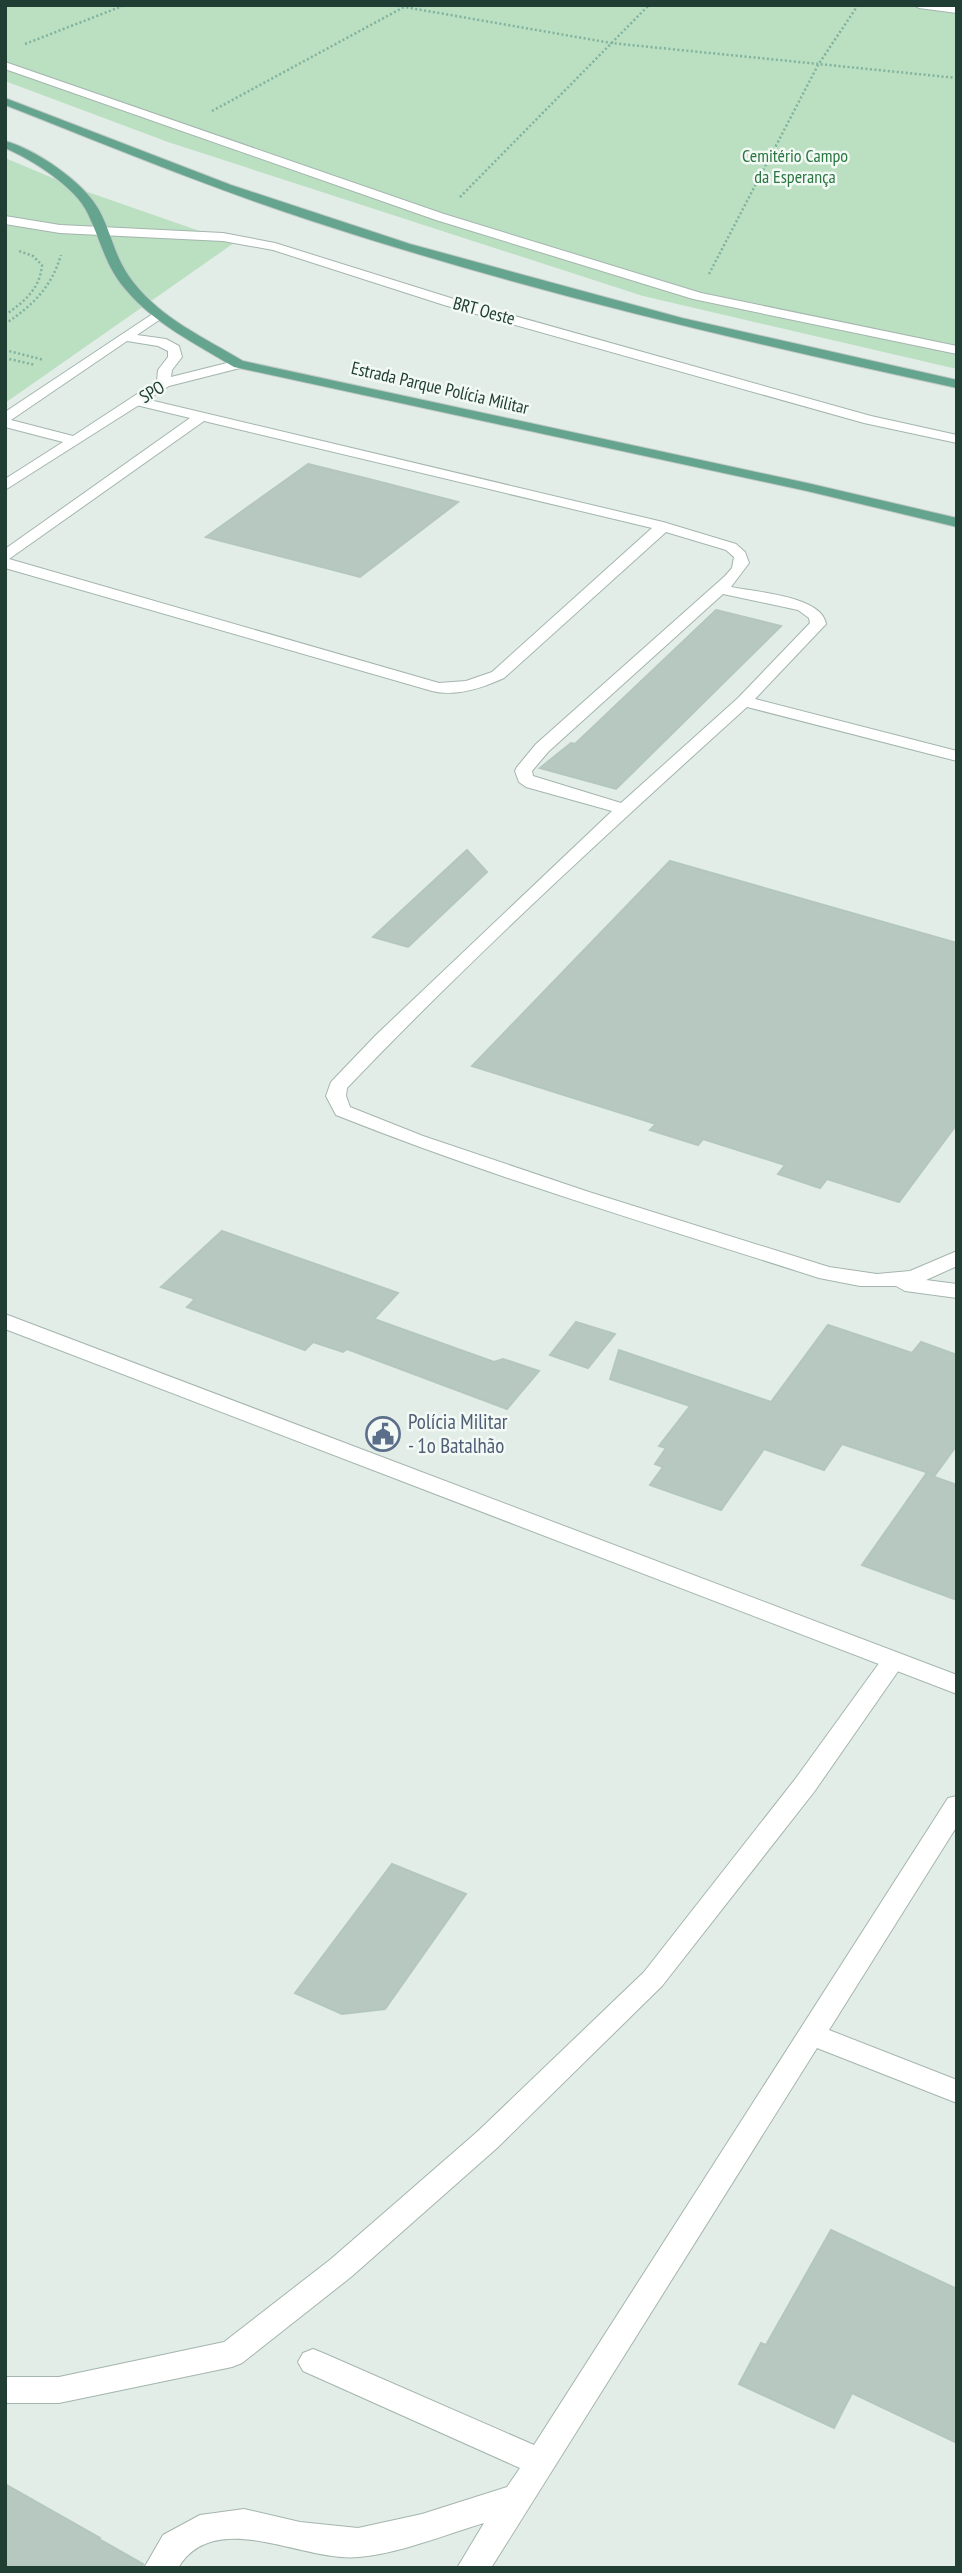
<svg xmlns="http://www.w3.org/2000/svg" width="962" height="2573" font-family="'PT Sans Narrow',sans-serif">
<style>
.green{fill:#badfc1}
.building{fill:#b7c8c0;stroke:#b4c7be;stroke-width:2}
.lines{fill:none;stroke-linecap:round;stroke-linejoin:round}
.service-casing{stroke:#a4b5ae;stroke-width:2}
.tertiary-casing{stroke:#a4b5ae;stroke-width:2}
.primary-casing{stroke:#c1c9c6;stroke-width:2}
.path{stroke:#81b29f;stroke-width:2.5;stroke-dasharray:2 2.5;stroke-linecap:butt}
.service{fill:#fff;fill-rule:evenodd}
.tertiary{fill:#fff;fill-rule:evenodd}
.primary{fill:#65a48f;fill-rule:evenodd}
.labels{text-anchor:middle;stroke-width:5;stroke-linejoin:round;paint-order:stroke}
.far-park-label{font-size:18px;fill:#2a7742;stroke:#f3f9f5}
.far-street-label{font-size:18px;fill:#213e35;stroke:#f3f9f5}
.service-label{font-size:21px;fill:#4e5e75;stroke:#f3f9f5;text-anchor:start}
</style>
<rect width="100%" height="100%" fill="#e2ede7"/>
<path class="green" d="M 5,5 L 957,5 L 957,369 L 643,296 L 168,142 L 13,84 L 5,81 Z
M 5,158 L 79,189 L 234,243 L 5,403 Z"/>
<path class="building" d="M 308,464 L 369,479 L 458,502 L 360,577 L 206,537 Z
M 716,610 L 781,626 L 616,789 L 540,768 L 571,743 L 575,744 Z
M 467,850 L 487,872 L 408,947 L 373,937 Z
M 670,861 L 957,943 L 957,1124 L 899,1202 L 827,1179 L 820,1188 L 778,1174 L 785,1165 L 703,1139 L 698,1145 L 650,1130 L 656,1124 L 472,1066 Z
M 222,1231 L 398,1293 L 374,1319 L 494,1362 L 503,1359 L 539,1371 L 507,1409 L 347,1349 L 343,1352 L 313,1342 L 305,1350 L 187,1307 L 195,1299 L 161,1287 Z
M 576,1322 L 615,1334 L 588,1368 L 550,1355 Z
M 828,1325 L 912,1353 L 921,1342 L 957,1355 L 957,1445 L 935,1475 L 842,1444 L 824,1470 L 764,1449 L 721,1510 L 650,1485 L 663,1467 L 655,1464 L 666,1448 L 659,1446 L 690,1406 L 610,1379 L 619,1350 L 771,1402 Z
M 926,1474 L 957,1485 L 957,1600 L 862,1565 Z
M 392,1864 L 466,1894 L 385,2009 L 342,2014 L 295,1993 Z
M 831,2230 L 957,2289 L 957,2443 L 852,2393 L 834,2428 L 739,2384 L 761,2343 L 766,2345 Z
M 5,2484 L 100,2538 L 99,2539 L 143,2564 L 142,2568 L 5,2568 Z"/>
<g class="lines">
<g class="service-casing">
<path id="service" d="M 914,5 L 957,7 L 957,13 L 919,8 Z
M 5,62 L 444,214 L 701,293 L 957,346 L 957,354 L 693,299 L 436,220 L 5,69 Z
M 5,216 L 60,225 L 223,233 L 275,243 L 454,299 L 871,416 L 957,435 L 957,443 L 864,423 L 444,305 L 273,250 L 223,241 L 60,233 L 5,224 Z
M 137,397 L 663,522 L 736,544 L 745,552 L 749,563 L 731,587 C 755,592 822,596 826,624 L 755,699 L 957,751 L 957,761 L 747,707 C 611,830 474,955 347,1088 L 346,1096 L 350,1107 L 423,1136 L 589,1192 L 829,1267 L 877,1274 L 910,1271 L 957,1251 L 957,1266 L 926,1280 L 957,1284 L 957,1298 L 905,1291 L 896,1286 L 860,1286 L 819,1278 C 657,1226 494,1178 336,1115 L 326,1096 L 331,1082 L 376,1035 L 612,811 L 526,787 L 519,782 L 515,771 L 517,767 L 536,744 L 725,576 L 732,568 L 734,557 L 726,550 L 666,532 L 504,678 C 482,688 456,697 432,691 L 5,568 L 5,549 L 190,418 L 132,404 L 132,398 ZM 204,421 L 652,528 L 492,672 L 466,681 L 439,683 L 9,559 ZM 723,594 L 798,610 L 809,618 L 810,623 L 738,698 L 621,803 L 533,776 L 532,771 L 548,752 Z
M 893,1652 L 901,1655 L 905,1661 L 901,1667 L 814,1792 L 662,1986 L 497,2148 L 351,2277 L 242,2363 L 232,2367 L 59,2403 L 5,2403 L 5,2377 L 59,2377 L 224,2342 L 331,2259 L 477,2132 L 644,1972 L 796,1778 L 885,1655 Z
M 957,1796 L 957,1826 L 829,2030 L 957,2080 L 957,2103 L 817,2048 L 491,2568 L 457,2568 L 484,2523 C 444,2535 401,2553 359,2557 C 304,2563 215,2506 178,2568 L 144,2568 L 163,2535 L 200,2515 L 244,2509 L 300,2522 L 358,2528 L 422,2514 L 507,2487 L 520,2468 L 303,2371 L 298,2362 L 303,2353 L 313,2349 L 323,2353 L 534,2445 L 948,1798 Z"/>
</g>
<g class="tertiary-casing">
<path id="tertiary" d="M 157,311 L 162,312 L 162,318 L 137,335 L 166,339 L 179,346 L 182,357 L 172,370 L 171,377 L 239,360 L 246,364 L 244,367 L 169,386 L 5,490 L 5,479 L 63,442 L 5,427 L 5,412 ZM 127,341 L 158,346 L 168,351 L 168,357 L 158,370 L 157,381 L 73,436 L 11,420 Z
M 5,1314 L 957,1675 L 957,1694 L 5,1329 Z"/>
</g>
<g class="primary-casing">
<path id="primary" d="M 5,98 L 231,185 L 410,244 L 682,318 L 957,380 L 957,388 C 740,341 523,290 312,221 C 208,187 107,145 5,105 Z
M 5,141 C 35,149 84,182 99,210 C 113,236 114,258 134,283 C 162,319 205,338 243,361 L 807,483 L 957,518 L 957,527 L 807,491 L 234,367 C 196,344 155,324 126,290 C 105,266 101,241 88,214 C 76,187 31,159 5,148 Z"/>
</g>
<path class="path" d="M 393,5 L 611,43 L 957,78
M 25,44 L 125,5
M 212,111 L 404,7
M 460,197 L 649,5
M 709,274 L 818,65 L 858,5
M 5,315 C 24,302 40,289 42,265 L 33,256 L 19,251
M 5,324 C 33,305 51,288 61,255
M 5,350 L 44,360
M 5,358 L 35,365"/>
<use href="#service" class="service"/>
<use href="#tertiary" class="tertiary"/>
<use href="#primary" class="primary"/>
</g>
<defs>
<g id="civic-ring" transform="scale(1.75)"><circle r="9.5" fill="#f3f9f5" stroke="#5c6f8a" stroke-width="1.5"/><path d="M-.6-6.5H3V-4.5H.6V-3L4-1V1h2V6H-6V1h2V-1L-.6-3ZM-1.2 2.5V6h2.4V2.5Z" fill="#5c6f8a"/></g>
</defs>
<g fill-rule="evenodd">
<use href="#civic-ring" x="383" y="1434"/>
</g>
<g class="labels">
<g class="far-park-label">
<text x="795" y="162">Cemitério Campo<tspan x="795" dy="21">da Esperança</tspan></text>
</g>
<g class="far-street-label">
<text transform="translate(484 311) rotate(15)" y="6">BRT Oeste</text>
<text transform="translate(440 388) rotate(13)" y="6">Estrada Parque Polícia Militar</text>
<text transform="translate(152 392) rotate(-31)" y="6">SPO</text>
</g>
<g class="service-label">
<text x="408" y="1429">Polícia Militar<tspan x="408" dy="24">- 1o Batalhão</tspan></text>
</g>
</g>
<rect width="962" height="2573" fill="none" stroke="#213e35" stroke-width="14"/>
</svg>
